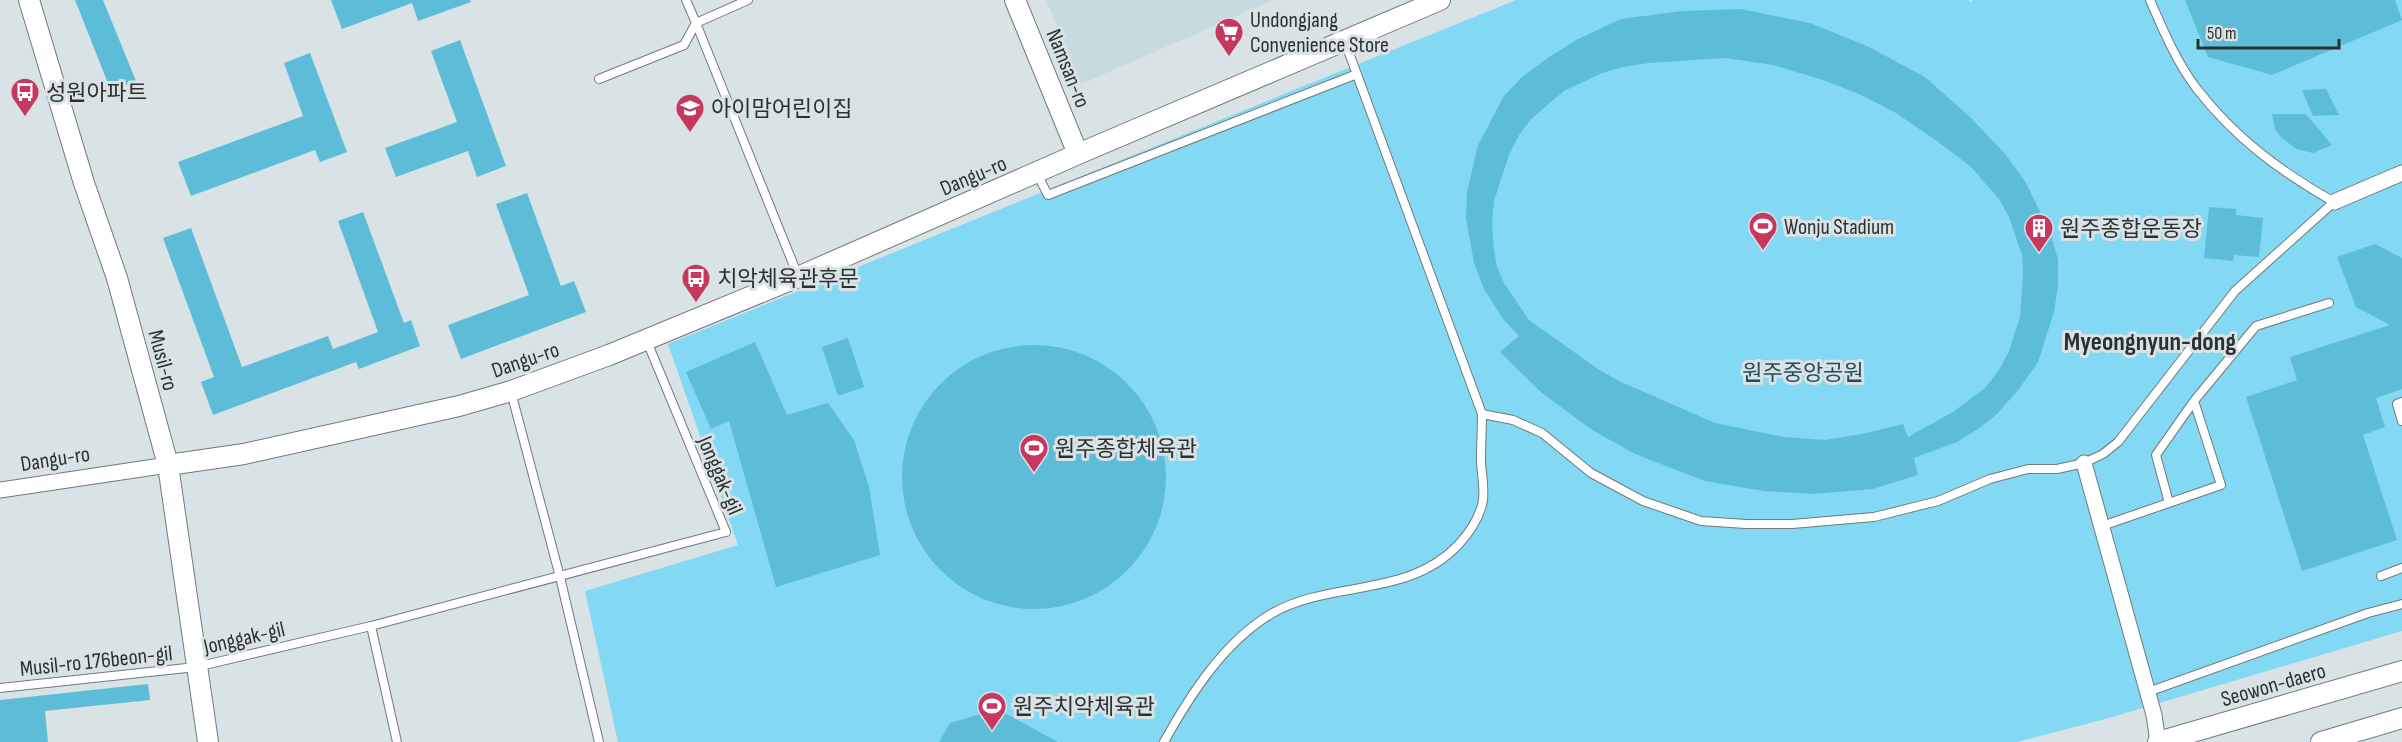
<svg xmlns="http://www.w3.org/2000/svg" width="2402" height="742" font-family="'Sofia Sans Condensed','Noto Sans KR',sans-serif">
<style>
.built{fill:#c7dae0}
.green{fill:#83d8f3}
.building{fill:#5dbdd9;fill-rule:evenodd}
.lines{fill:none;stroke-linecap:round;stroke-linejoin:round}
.service-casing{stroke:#70797c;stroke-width:10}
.minor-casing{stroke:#70797c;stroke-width:17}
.tertiary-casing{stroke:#70797c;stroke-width:22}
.service{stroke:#fff;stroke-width:8}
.minor{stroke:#fff;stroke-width:15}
.tertiary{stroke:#fff;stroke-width:20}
.labels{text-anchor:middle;stroke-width:6;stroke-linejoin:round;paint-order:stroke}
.poi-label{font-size:22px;fill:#2c3031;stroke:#d9e3e6;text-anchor:start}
.street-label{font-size:22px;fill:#2c3031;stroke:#d9e3e6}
.park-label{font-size:22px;fill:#224d59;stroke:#d9e3e6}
.quarter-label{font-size:26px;font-weight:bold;fill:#2c3031;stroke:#d9e3e6}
</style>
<rect width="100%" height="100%" fill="#d9e3e6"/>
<path class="built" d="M 1046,0 L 1273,0 L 1081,84 Z"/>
<path class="green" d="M 1516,0 L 1968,0 L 1972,2 L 1972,0 L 2402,0 L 2402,631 L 2109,718 L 2017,742 L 618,742 L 585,591 L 738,545 L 668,344 Z"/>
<path class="building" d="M 75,0 L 103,0 L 136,81 L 111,91 Z
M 331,0 L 470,0 L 471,2 L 418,21 L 412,3 L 342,29 Z
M 2185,0 L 2395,0 L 2402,20 L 2272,75 L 2208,57 Z
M 1741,9 L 1810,23 L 1869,47 L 1925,77 L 1971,118 L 2005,154 L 2025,181 L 2050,232 L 2058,259 L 2058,286 L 2054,312 L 2038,362 L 2019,389 L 1997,414 L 1978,429 L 1957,442 L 1914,458 L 1918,475 L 1873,489 L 1814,494 L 1764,491 L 1705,481 L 1635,454 L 1592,430 L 1542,393 L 1500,352 L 1519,336 L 1503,319 L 1484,289 L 1474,263 L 1466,218 L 1467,192 L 1478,145 L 1504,96 L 1522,77 L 1549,57 L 1578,39 L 1621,19 L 1682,11 ZM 1725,58 L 1773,65 L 1823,80 L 1859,94 L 1896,113 L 1937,141 L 1970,166 L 1999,199 L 2009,217 L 2022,255 L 2023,275 L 2020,317 L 2009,351 L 1999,370 L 1985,388 L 1953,412 L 1908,437 L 1903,424 L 1862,434 L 1825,440 L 1784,437 L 1715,423 L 1619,381 L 1598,369 L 1529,320 L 1504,283 L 1497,267 L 1494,250 L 1492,224 L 1494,201 L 1509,155 L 1519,135 L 1531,119 L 1564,91 L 1602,73 L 1623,67 L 1649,63 Z
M 460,40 L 506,166 L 477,177 L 468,151 L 396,177 L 385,148 L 457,122 L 431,51 Z
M 310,53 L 347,152 L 320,162 L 315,150 L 191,196 L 178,162 L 303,116 L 284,63 Z
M 2326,89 L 2339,115 L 2313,116 L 2302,90 Z
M 2272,114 L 2306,114 L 2332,145 L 2313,153 L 2296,149 L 2280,136 L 2275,129 Z
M 527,193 L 561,286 L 574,281 L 586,312 L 461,359 L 448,325 L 529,295 L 496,204 Z
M 2209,207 L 2236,209 L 2236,215 L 2263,218 L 2259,257 L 2234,255 L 2233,261 L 2204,258 Z
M 363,212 L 404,323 L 411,320 L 420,346 L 359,369 L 356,362 L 213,415 L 201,382 L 214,377 L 163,238 L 191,228 L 242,367 L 328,336 L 333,349 L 378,332 L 338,221 Z
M 2375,244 L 2402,258 L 2402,389 L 2376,398 L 2385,427 L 2363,435 L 2397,540 L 2302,571 L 2246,397 L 2297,380 L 2290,357 L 2390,325 L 2356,307 L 2337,257 Z
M 848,338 L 864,387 L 838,396 L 822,347 Z
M 755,342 L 787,415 L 828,403 L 854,440 L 869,487 L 880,555 L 776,587 L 729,421 L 711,429 L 686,372 Z
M902 477a132 132 0 1 1 264 0a132 132 0 1 1-264 0Z
M 148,684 L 150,700 L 45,711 L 48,742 L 0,742 L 0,700 Z
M 997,709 L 1058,742 L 939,742 L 950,723 Z"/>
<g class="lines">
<g class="service-casing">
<path id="service" d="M 748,0 L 696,23 L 798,276
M 1345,42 L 1482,414 L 1513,420 L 1542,433 L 1591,473 L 1643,501 L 1701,521 L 1746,524 L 1792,524 L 1874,517 L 1938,501 L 1990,479 L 2028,469 L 2057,469 L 2084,463 L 2103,454 L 2118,442 L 2235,291 L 2334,202 C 2280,171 2236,139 2197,89 C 2177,63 2163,30 2150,0
M 599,79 L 684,45 L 696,23 L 686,0
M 1037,174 L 1048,195 L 1357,74
M 511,392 L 560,577 L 599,742
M 2402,402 L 2397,404 L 2402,421
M 2169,503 L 2156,455 L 2194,401
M 2102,526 L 2221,485 L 2194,401 L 2256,326 L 2329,303
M 2381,576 L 2402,568
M 371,626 L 397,742
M 0,688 L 196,667 L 371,626 L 726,532 L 646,339
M 2148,692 L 2368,613 L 2402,604
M 1164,742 C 1190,695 1224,642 1271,614 C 1331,579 1408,599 1459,544 C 1469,533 1478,520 1482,505 C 1486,492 1481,473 1481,460 C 1481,444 1482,429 1482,414"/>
</g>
<g class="minor-casing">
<path id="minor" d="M 2334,202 L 2402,173
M 2084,463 L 2154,715 L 2158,742
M 0,490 L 168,465"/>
</g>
<g class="tertiary-casing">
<path id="tertiary" d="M 29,0 L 84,183 L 117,278 L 168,465 L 208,742
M 1015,0 L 1078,154
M 168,465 L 244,454 L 459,406 L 511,391 L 609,355 L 798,277 L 1078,154 L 1440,0
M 2158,742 L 2402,671
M 2321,742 L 2402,718"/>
</g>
<use href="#service" class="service"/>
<use href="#minor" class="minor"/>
<use href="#tertiary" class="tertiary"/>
</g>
<defs>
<g id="supermarket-pin" transform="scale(1.5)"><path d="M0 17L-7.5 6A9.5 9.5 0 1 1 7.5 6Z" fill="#c7385e" stroke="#d9e3e6"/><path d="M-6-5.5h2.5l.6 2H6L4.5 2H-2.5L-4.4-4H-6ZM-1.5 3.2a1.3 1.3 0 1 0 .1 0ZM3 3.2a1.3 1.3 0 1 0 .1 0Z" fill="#fff"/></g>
<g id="bus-pin" transform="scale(1.5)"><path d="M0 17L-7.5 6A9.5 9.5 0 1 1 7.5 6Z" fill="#c7385e" stroke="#d9e3e6"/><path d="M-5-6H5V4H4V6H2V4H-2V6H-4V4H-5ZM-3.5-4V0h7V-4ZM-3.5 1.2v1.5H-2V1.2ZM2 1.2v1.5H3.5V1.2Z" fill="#fff"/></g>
<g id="school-pin" transform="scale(1.5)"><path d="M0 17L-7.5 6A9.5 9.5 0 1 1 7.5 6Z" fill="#c7385e" stroke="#d9e3e6"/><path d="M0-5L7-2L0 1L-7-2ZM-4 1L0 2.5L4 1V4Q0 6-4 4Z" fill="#fff"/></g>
<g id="stadium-pin" transform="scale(1.5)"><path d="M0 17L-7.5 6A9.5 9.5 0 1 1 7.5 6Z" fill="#c7385e" stroke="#d9e3e6"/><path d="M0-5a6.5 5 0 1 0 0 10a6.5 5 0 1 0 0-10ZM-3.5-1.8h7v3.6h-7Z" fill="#fff"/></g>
<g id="building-pin" transform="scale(1.5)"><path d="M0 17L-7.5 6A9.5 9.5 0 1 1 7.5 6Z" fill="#c7385e" stroke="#d9e3e6"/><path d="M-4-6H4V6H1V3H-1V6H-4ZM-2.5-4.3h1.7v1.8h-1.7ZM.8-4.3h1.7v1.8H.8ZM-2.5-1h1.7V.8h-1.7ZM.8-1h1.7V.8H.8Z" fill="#fff"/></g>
</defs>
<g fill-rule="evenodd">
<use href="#supermarket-pin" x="1229" y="32"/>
<use href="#bus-pin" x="25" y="92"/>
<use href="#school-pin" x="690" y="108"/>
<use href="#stadium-pin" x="1763" y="226"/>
<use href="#building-pin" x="2039" y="228"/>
<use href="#bus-pin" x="696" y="278"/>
<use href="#stadium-pin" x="1034" y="448"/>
<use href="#stadium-pin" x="992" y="706"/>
</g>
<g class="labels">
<g class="poi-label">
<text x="1250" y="27">Undongjang<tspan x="1250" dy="25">Convenience Store</tspan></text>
<text x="46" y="100">성원아파트</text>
<text x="711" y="116">아이맘어린이집</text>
<text x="1784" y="234">Wonju Stadium</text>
<text x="2060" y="236">원주종합운동장</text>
<text x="717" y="286">치악체육관후문</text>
<text x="1055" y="456">원주종합체육관</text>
<text x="1013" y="714">원주치악체육관</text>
</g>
<g class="street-label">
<text transform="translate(1069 68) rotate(68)" y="8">Namsan-ro</text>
<text transform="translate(973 175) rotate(-23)" y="8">Dangu-ro</text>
<text transform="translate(525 359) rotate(-19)" y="8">Dangu-ro</text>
<text transform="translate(164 360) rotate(75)" y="8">Musil-ro</text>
<text transform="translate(55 458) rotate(-9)" y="8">Dangu-ro</text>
<text transform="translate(721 475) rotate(67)" y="8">Jonggak-gil</text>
<text transform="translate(244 637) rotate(-13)" y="8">Jonggak-gil</text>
<text transform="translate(96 660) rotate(-6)" y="8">Musil-ro 176beon-gil</text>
<text transform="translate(2273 684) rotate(-16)" y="8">Seowon-daero</text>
</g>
<g class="park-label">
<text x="1803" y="380">원주중앙공원</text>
</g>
<g class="quarter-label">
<text x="2150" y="350">Myeongnyun-dong</text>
</g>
</g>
<path d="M2198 39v9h141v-9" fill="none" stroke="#2c3031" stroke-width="3"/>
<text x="2207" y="39" font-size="18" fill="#2c3031" stroke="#d9e3e6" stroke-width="4.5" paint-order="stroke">50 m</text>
</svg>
